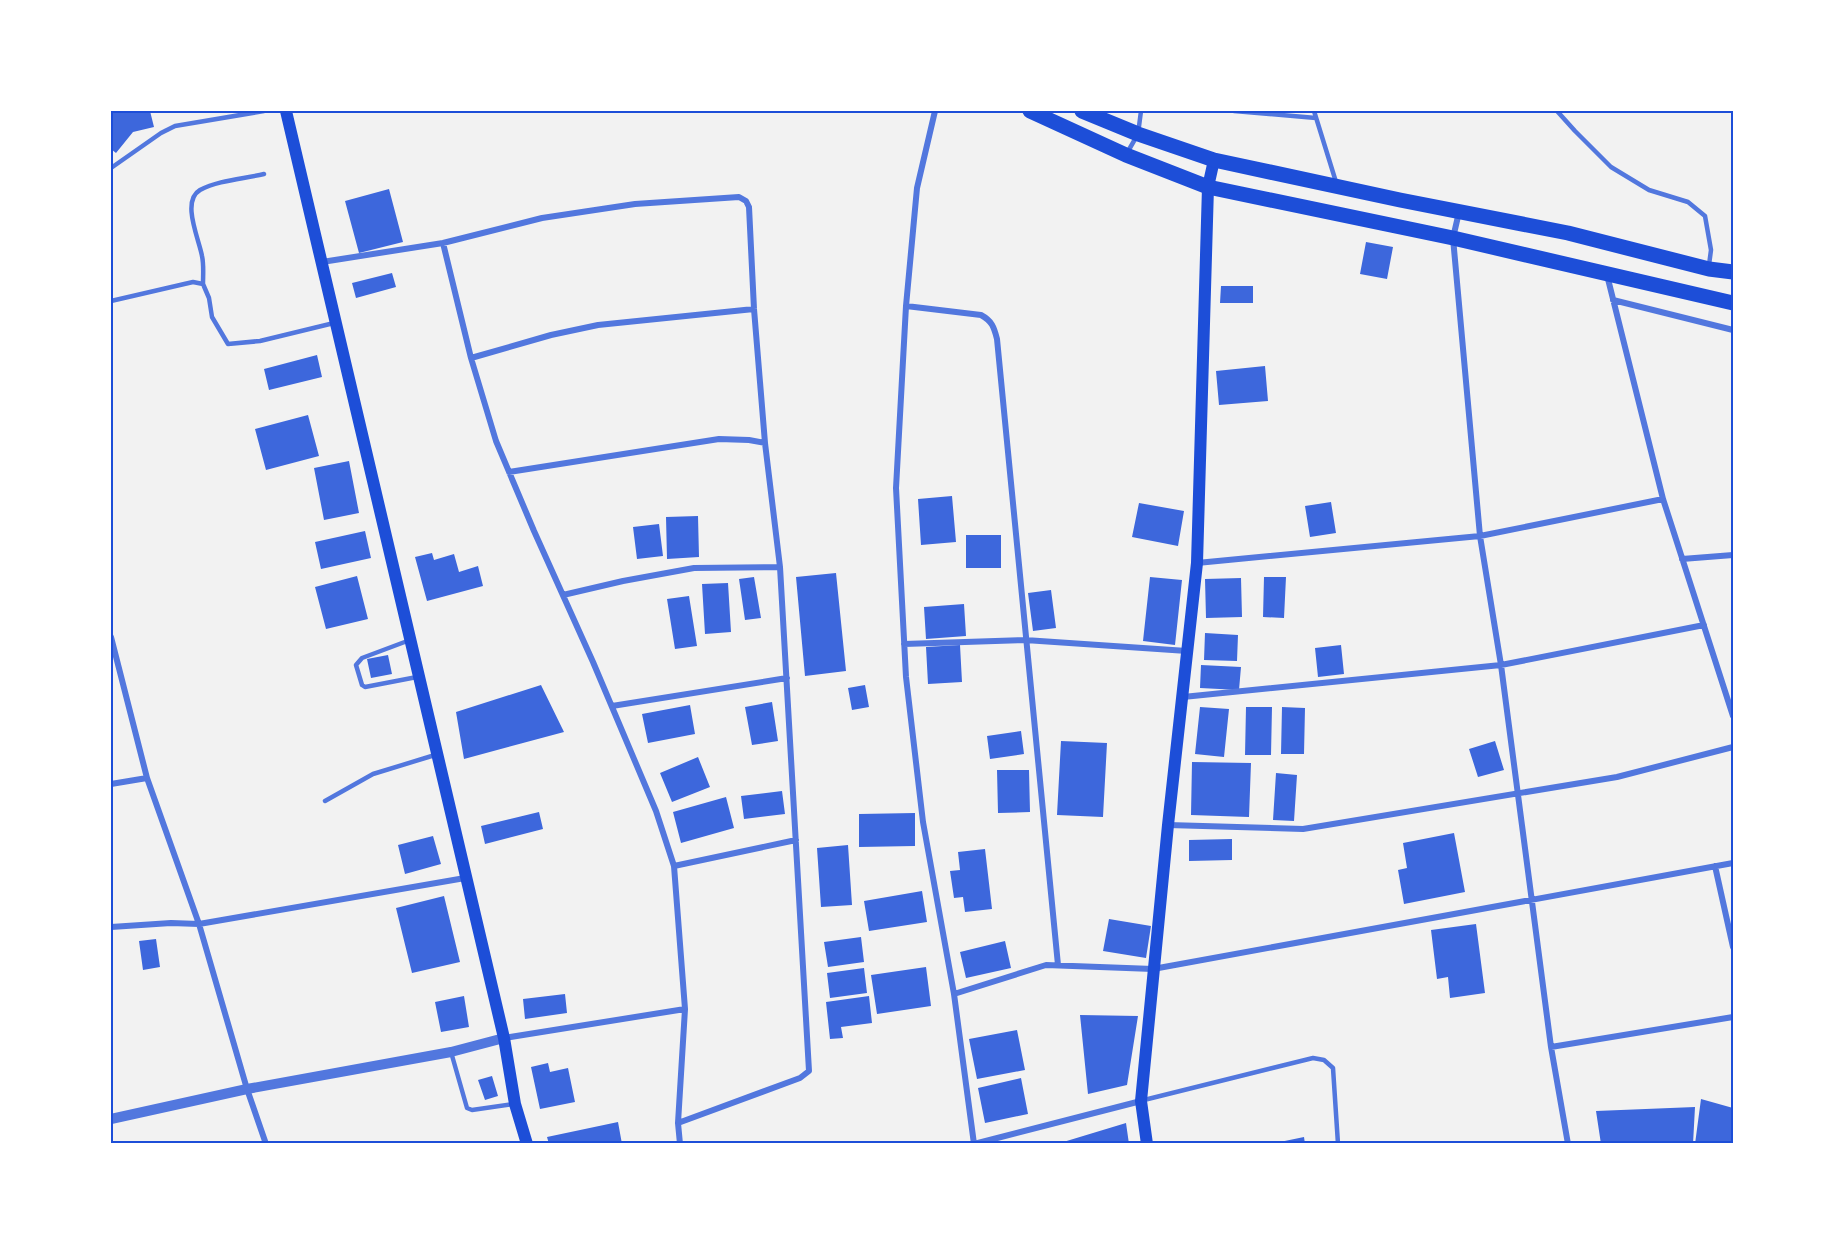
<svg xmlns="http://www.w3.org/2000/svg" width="1844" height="1255" font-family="Montserrat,sans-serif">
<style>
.building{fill:#3d67dc}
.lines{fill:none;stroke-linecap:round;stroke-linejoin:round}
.service{stroke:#5277de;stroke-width:4.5}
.minor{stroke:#5277de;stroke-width:6}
.tertiary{stroke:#5277de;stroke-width:10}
.secondary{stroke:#1d4ed8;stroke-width:12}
.primary{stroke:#1d4ed8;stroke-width:15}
.neatline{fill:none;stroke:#1d4ed8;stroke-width:2}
</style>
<rect width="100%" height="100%" fill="#f2f2f2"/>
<path class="building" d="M 111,111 L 150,111 L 154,127 L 133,132 L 116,153 L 111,149 Z
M 389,189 L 403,242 L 359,253 L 345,201 Z
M 1366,242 L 1393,247 L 1387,279 L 1360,274 Z
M 392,273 L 396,287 L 356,298 L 352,283 Z
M 1221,286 L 1253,286 L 1253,303 L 1220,303 Z
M 317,355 L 322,377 L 269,390 L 264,369 Z
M 1265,366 L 1268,401 L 1219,405 L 1216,371 Z
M 308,415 L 319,456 L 266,470 L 255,429 Z
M 349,461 L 359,513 L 324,520 L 314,468 Z
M 952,496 L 956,542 L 921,545 L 918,499 Z
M 1331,502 L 1336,533 L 1310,537 L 1305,506 Z
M 1139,503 L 1184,511 L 1178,546 L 1132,537 Z
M 698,516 L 699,557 L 667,559 L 666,517 Z
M 659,524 L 663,556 L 637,559 L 633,527 Z
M 365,531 L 371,558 L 321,569 L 315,542 Z
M 966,535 L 1001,535 L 1001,568 L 966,568 Z
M 432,553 L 434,560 L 454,554 L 459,572 L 478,566 L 483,586 L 427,601 L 415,557 Z
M 836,573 L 846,671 L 805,676 L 796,577 Z
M 357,576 L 368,619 L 326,629 L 315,587 Z
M 754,577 L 761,618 L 745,620 L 739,579 Z
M 1150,577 L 1182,580 L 1175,645 L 1143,641 Z
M 1264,577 L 1286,577 L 1284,618 L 1263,617 Z
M 1241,578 L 1242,617 L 1206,618 L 1205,579 Z
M 728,583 L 731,632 L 705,634 L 702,584 Z
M 1051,590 L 1056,628 L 1033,631 L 1028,593 Z
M 689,596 L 697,646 L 675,649 L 667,599 Z
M 964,604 L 966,636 L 926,639 L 924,607 Z
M 1205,633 L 1238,635 L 1237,661 L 1204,660 Z
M 960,645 L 962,682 L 928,684 L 926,647 Z
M 1341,645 L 1344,674 L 1318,677 L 1315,648 Z
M 388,655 L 392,674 L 371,678 L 367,659 Z
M 1201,665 L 1241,667 L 1239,690 L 1200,688 Z
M 541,685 L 564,732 L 464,759 L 456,712 Z
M 865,685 L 869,707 L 852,710 L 848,688 Z
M 772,702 L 778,741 L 752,745 L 745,707 Z
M 690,705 L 695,734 L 648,743 L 642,714 Z
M 1200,707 L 1229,709 L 1224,757 L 1195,754 Z
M 1246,707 L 1272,707 L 1271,755 L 1245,755 Z
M 1282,707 L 1305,708 L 1304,754 L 1281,754 Z
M 1021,731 L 1024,754 L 990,759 L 987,736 Z
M 1061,741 L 1107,743 L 1103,817 L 1057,815 Z
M 1495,741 L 1504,770 L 1478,777 L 1469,749 Z
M 698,757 L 710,787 L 672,802 L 660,773 Z
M 1192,762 L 1251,763 L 1249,817 L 1191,815 Z
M 997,770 L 1029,770 L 1030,812 L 998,813 Z
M 1276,773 L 1297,775 L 1294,821 L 1273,820 Z
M 782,791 L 785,814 L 744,819 L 741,796 Z
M 726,797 L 734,828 L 681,843 L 673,812 Z
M 539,812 L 543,829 L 485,844 L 481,826 Z
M 915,813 L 915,846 L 859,847 L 859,814 Z
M 1454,833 L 1465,892 L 1404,904 L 1398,870 L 1407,868 L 1403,843 Z
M 433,836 L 441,864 L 405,874 L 398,845 Z
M 1232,839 L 1232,860 L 1189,861 L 1189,840 Z
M 848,845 L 852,905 L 821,907 L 817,848 Z
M 985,849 L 992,909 L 965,912 L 963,897 L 954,898 L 950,871 L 960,870 L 958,852 Z
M 922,891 L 927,922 L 869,931 L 864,901 Z
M 444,896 L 460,962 L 412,973 L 396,908 Z
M 1109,919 L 1151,926 L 1146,958 L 1103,951 Z
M 1476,924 L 1485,993 L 1450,998 L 1448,977 L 1437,979 L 1431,930 Z
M 861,937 L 864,962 L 828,967 L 824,942 Z
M 156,939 L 160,967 L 143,970 L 139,941 Z
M 1005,941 L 1011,968 L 966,978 L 960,952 Z
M 926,967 L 931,1006 L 877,1014 L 871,975 Z
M 864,968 L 867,993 L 830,998 L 827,973 Z
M 565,994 L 567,1013 L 525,1019 L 523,999 Z
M 464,996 L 469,1027 L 441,1032 L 435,1002 Z
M 869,996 L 872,1023 L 841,1027 L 843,1038 L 830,1039 L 826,1002 Z
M 1080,1015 L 1138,1016 L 1127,1085 L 1088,1094 Z
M 1017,1030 L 1025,1070 L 977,1079 L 969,1039 Z
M 548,1063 L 550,1072 L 568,1068 L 575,1102 L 540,1109 L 531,1067 Z
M 492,1076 L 498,1096 L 485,1100 L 478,1080 Z
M 1021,1078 L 1028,1114 L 985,1123 L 978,1088 Z
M 1701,1099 L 1733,1108 L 1733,1144 L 1695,1144 Z
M 1695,1107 L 1693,1144 L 1601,1144 L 1596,1111 Z
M 618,1122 L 622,1144 L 549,1144 L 547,1137 Z
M 1126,1123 L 1129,1144 L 1060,1144 L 1060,1143 Z
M 1304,1137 L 1305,1144 L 1275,1144 L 1275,1143 Z"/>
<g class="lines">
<path class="service" d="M 1234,111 L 1316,118
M 1314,111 L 1336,182
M 1557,111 L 1575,131 L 1611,167 L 1649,190 L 1688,202 L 1705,216 L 1711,250 L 1709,265
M 1127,153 L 1138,134 L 1141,111
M 111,168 L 161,133 L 175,126 L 264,111
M 203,284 C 203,275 204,265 202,256 C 199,239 181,201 200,190 C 219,180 243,179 264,174
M 111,301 L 193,282 L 203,284 L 209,298 L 212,317 L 228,344 L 260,341 L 334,323
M 410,640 L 362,658 L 356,665 L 362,685 L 365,687 L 417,677
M 325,801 L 373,774 L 435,755
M 451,1052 L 467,1108 L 472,1110 L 513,1104
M 1144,1100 L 1313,1058 L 1324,1060 L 1333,1068 L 1338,1144"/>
<path class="minor" d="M 935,111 L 917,188 L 906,306 L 896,488 L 906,677 L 923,822 L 954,994 L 974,1144
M 1459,212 L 1453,238 L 1480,536 L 1501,665 L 1551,1047 L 1568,1144
M 443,243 L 471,358 L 496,441 L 534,531 L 593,662 L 656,811 L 674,866 L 685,1009 L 678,1123 L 680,1144
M 322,262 L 443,243 L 542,218 L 635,204 L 739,197 L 746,201 L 749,207 L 754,309 L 765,443 L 780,567 L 809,1071 L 800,1078 L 678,1123
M 1607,275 L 1663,499 L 1733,716
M 1613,300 L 1733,330
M 906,306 L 981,315 C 992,321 994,327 997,339 L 1058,965
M 471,358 L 551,335 L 598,325 L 754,309
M 509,472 L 719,439 L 749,440 L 765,443
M 1682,559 L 1733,555
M 1197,563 L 1480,536 L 1663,499
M 563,595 L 623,581 L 694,568 L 780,567
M 111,637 L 147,778 L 199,924 L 247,1089 L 266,1144
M 904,644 L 1025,640 L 1187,651
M 1183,697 L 1501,665 L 1704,625
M 612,706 L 787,678
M 111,784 L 147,778
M 1168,825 L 1303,829 L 1617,777 L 1733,747
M 674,866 L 796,840
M 1715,866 L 1733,947
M 111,927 L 171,923 L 199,924 L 465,878
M 954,994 L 1046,965 L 1153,969 L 1733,863
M 504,1038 L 685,1009
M 1551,1047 L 1733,1017
M 974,1144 L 1141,1101"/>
<path class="tertiary" d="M 111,1119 L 247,1089 L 451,1052 L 504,1038"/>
<path class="secondary" d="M 286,111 L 504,1038 L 515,1104 L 527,1144
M 1147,1144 L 1141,1101 L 1168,825 L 1197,563 L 1208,187 L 1214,160"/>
<path class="primary" d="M 1030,111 L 1126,155 L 1208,187 L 1453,238 L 1733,303
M 1082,111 L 1138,134 L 1214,160 L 1400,200 L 1568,233 L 1709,269 L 1733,272"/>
</g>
<rect width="1844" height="1255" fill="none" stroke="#ffffff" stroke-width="225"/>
<rect x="112" y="112" width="1620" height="1030" class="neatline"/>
</svg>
